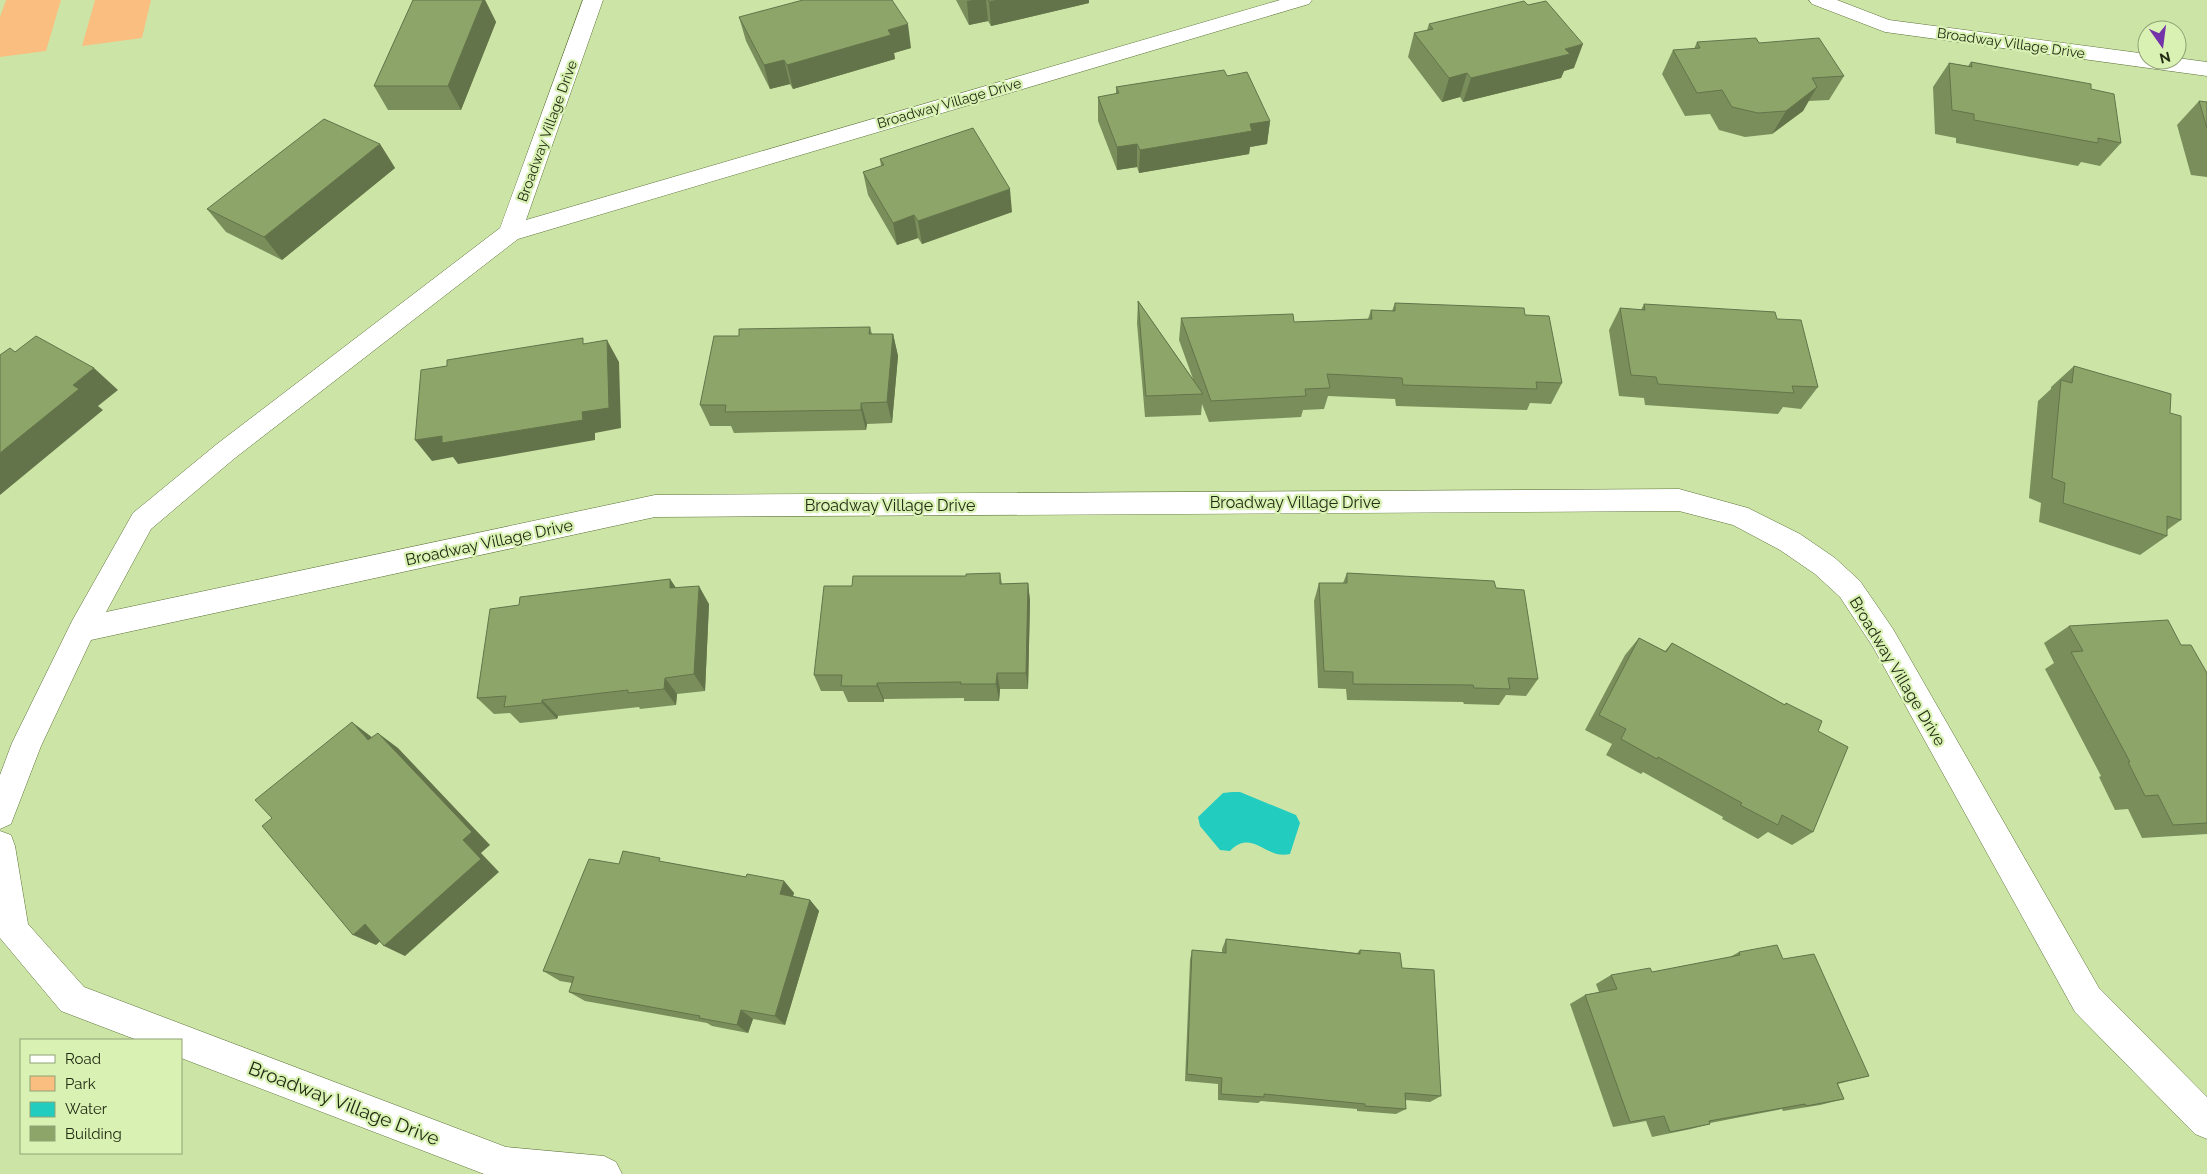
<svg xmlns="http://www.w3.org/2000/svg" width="2207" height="1174" font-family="Raleway,sans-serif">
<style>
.green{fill:#fabe80}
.water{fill:#22ccbf}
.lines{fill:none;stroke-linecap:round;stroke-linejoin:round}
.minor-casing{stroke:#5d7239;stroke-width:1}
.minor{fill:#fff;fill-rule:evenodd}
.wall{fill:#7a8e5b}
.shaded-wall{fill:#63744a}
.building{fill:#8ea56a;stroke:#63744a}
.labels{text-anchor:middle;stroke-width:4.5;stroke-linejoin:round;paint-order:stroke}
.far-street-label{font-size:14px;fill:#222b13;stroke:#d9f2b4}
.street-label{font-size:16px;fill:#222b13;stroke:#d9f2b4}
.near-street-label{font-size:19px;fill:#222b13;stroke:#d9f2b4}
</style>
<rect width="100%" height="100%" fill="#cce5a7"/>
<path class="green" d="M 6,0 L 61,0 L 46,51 L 0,57 L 0,17 Z
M 95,0 L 151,0 L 142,38 L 82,46 Z"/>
<path class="water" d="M 1232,792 L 1240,792 L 1296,815 L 1300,823 L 1290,854 C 1266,860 1252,828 1230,851 L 1220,850 L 1200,826 L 1198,817 L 1223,793 Z"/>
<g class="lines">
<g class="minor-casing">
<path id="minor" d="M 583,0 L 603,0 L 526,220 L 1280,0 L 1312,0 L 1309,4 L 518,239 L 235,458 L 151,529 L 106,612 L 655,495 L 1679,489 L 1748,508 L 1800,534 L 1835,558 L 1860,581 L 1893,629 L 2099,988 L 2207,1097 L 2207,1139 L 2195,1134 L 2075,1012 L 1873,647 L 1840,597 L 1815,574 L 1780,550 L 1733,525 L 1679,511 L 655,517 L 91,640 L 41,746 L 11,824 L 0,829 L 0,775 L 12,743 L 72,621 L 133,513 L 217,444 L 500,228 Z
M 1809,0 L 1837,0 L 1889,20 L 2147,54 L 2147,60 L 2177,60 L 2177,58 L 2207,62 L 2207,76 L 1885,32 L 1812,4 Z
M 0,831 L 11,835 L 15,846 L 28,924 L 84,987 L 506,1147 L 604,1156 L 616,1162 L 622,1174 L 484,1174 L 181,1058 L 181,1040 L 137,1040 L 61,1011 L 0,938 Z"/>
</g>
<use href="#minor" class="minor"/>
</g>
<path class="wall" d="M 413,0 L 485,0 L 496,22 L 461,110 L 388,110 L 374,86 Z
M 956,0 L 1089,0 L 1089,3 L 991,26 L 988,21 L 969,25 Z
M 739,17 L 911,48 L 894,53 L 895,59 L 793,89 L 790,84 L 770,89 L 746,41 Z
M 1429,24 L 1574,68 L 1564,71 L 1561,78 L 1463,102 L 1460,97 L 1442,102 L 1408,57 L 1414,33 L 1427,30 Z
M 1697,42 L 1759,43 L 1844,76 L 1829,100 L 1808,101 L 1803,111 L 1772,134 L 1745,137 L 1719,130 L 1710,114 L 1685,116 L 1662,74 L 1673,50 L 1694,49 Z
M 1971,62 L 2091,89 L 2121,143 L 2100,166 L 2081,162 L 2078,166 L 1956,143 L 1956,138 L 1935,134 L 1933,87 L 1949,63 L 1968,66 Z
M 1227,76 L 1270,121 L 1267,144 L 1250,147 L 1249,154 L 1139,173 L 1137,167 L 1117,170 L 1098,121 L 1098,97 L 1116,94 L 1116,87 Z
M 2199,101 L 2207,102 L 2207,177 L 2191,175 L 2177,125 Z
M 380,144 L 395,168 L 282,260 L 226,232 L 207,209 Z
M 880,159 L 1012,212 L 922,244 L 918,238 L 897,245 L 868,195 L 863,172 L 881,166 Z
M 1138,301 L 1193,379 L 1179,340 L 1181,318 L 1294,322 L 1368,319 L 1371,310 L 1392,311 L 1395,303 L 1525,315 L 1562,383 L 1551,404 L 1530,403 L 1527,410 L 1396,406 L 1395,399 L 1328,396 L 1324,409 L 1303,410 L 1301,417 L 1209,422 L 1202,404 L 1201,415 L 1145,417 L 1137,323 Z
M 1644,304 L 1777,319 L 1818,387 L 1801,409 L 1783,407 L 1778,414 L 1645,405 L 1644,398 L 1619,396 L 1609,330 L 1620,308 L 1641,310 Z
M 870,327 L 872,334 L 893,334 L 898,356 L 892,423 L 867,424 L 866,430 L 734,433 L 731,426 L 710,426 L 700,405 L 739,336 Z
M 2074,366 L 2170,413 L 2181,520 L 2167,530 L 2167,536 L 2140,555 L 2039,522 L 2041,503 L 2029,498 L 2038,401 L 2051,389 L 2051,387 Z
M 1000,573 L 1002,584 L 1028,583 L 1030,601 L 1028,689 L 1000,689 L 999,701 L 964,701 L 964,698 L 884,699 L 884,702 L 848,702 L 843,691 L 821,691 L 814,675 L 852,586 Z
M 1347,573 L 1496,588 L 1538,679 L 1526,696 L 1506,695 L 1499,705 L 1464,704 L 1463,702 L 1347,700 L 1346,689 L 1318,688 L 1314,601 L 1319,583 L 1343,583 Z
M 670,579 L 676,588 L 709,604 L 705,691 L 677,694 L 676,705 L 640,709 L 639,707 L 558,716 L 557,719 L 520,723 L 510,713 L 494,714 L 477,698 L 519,605 Z
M 2069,626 L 2181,645 L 2207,673 L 2207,834 L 2142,838 L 2128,809 L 2115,810 L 2099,777 L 2101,776 L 2045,669 L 2054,663 L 2044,643 Z
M 1639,638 L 1665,651 L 1672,643 L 1785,705 L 1786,703 L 1818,731 L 1813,832 L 1792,845 L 1768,832 L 1758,839 L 1722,819 L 1723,817 L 1643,772 L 1641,774 L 1606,755 L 1612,744 L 1585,730 L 1625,655 Z
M 665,862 L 746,877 L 784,881 L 794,893 L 793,896 L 810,900 L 819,911 L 785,1025 L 753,1019 L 748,1033 L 712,1026 L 707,1023 L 585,1001 L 569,992 L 572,983 L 560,981 L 543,971 L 619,864 Z
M 1226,939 L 1357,953 L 1360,950 L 1402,968 L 1441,1096 L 1430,1102 L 1405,1100 L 1406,1109 L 1396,1114 L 1357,1111 L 1357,1109 L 1261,1101 L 1258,1103 L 1218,1100 L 1218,1084 L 1185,1081 L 1190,960 L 1192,950 L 1222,953 L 1222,949 Z
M 1739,952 L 1783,959 L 1869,1076 L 1838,1084 L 1844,1099 L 1820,1105 L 1783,1111 L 1782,1109 L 1710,1123 L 1710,1124 L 1691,1129 L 1652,1137 L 1646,1121 L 1613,1127 L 1570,1004 L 1585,995 L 1599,992 L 1596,984 L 1611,975 L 1652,972 L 1730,957 Z"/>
<path class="shaded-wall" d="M 483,0 L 485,0 L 496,22 L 461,110 L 448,86 Z
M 973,0 L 986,0 L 988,21 L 969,25 L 967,1 Z
M 998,0 L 1089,0 L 1089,3 L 991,26 L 989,2 Z
M 908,24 L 911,48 L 894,53 L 895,59 L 793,89 L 787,65 L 888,30 Z
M 1583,44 L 1574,68 L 1564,71 L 1561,78 L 1463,102 L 1471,78 L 1565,49 Z
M 784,60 L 790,84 L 770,89 L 764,65 Z
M 1467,73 L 1460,97 L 1442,102 L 1449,78 Z
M 1817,87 L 1803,111 L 1772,134 L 1786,111 Z
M 1270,121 L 1267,144 L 1250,147 L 1249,154 L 1139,173 L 1140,150 L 1250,124 Z
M 380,144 L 395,168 L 282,260 L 264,237 Z
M 1137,144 L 1137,167 L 1117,170 L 1117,147 Z
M 1010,189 L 1012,212 L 922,244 L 918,221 Z
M 914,215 L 918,238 L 897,245 L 893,223 Z
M 893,334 L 898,356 L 892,423 L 887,402 Z
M 607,340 L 619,362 L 621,428 L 595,433 L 595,440 L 458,464 L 453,457 L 432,461 L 415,440 L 582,412 Z
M 94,368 L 118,390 L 98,406 L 103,410 L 0,495 L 0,453 L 73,385 Z
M 861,403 L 867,424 L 866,430 L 861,410 Z
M 670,579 L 682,597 L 670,588 Z
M 1028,583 L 1030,601 L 1028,689 L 1026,673 Z
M 699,586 L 709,604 L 705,691 L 694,674 Z
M 997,673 L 1000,689 L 999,701 L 996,684 Z
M 665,678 L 677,694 L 676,705 L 664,689 Z
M 877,683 L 884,699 L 884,702 L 877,686 Z
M 542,700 L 558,716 L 557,719 L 542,703 Z
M 352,722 L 373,738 L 368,740 Z
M 378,733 L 398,748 L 490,845 L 481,853 L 499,872 L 405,956 L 384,946 Z
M 784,881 L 794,893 L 790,906 L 780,894 Z
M 810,900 L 819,911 L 785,1025 L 775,1016 Z
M 365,924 L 387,935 L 376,945 L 353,935 Z
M 741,1010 L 753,1019 L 748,1033 L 737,1025 Z"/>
<path class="building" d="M 413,0 L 483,0 L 448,86 L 374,86 Z
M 803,0 L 892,0 L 908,24 L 888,30 L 891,35 L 787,65 L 784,60 L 764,65 L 739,17 Z
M 988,0 L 998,0 L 989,2 Z
M 1524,1 L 1528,5 L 1546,1 L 1583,44 L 1565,49 L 1570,54 L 1471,78 L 1467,73 L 1449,78 L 1414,33 L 1433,29 L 1429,24 Z
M 1756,38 L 1759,43 L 1819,38 L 1844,76 L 1812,78 L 1817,87 L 1786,111 L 1758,113 L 1732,107 L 1722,90 L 1697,93 L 1673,50 L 1700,48 L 1697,42 Z
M 1971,62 L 2091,84 L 2091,89 L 2114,94 L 2121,143 L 2098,138 L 2098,143 L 1974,120 L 1974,114 L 1952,110 L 1949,63 L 1972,67 Z
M 1224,70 L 1227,76 L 1247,72 L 1270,121 L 1250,124 L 1252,131 L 1140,150 L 1137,144 L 1117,147 L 1098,97 L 1119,93 L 1116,87 Z
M 2199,101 L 2207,102 L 2207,128 Z
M 324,119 L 380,144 L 264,237 L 207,209 Z
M 973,128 L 1010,189 L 918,221 L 914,215 L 893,223 L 863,172 L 884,165 L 880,159 Z
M 1138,301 L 1203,394 L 1146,396 Z
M 1395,303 L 1524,308 L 1525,315 L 1549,316 L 1562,383 L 1536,382 L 1537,389 L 1403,385 L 1402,378 L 1327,374 L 1330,388 L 1305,389 L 1306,396 L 1211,401 L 1181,318 L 1293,314 L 1294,322 L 1372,319 L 1371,310 L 1395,311 Z
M 1644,304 L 1775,312 L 1777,319 L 1801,320 L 1818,387 L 1792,386 L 1794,393 L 1658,384 L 1656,377 L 1631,375 L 1620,308 L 1645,310 Z
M 870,327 L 869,334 L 893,334 L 887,402 L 861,403 L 861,410 L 725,412 L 726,405 L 700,405 L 714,336 L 739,336 L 739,329 Z
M 36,336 L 94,368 L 73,385 L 79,389 L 0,453 L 0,355 L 10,348 L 15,352 Z
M 583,338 L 583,344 L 607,340 L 609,408 L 582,412 L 583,420 L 442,443 L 442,436 L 415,440 L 421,370 L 447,366 L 447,360 Z
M 2074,366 L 2171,394 L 2170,413 L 2181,416 L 2181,520 L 2167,516 L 2167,536 L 2063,503 L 2065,483 L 2052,478 L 2061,380 L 2072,383 Z
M 1000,573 L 1000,584 L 1028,583 L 1026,673 L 997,673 L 996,684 L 960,684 L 961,682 L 877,683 L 877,686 L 841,686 L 842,675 L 814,675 L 824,586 L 852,586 L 853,576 L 966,576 L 966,574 Z
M 1347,573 L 1494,581 L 1496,588 L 1524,590 L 1538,679 L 1508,678 L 1510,689 L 1474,688 L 1473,685 L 1353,684 L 1353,672 L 1324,671 L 1319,583 L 1347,583 Z
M 670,579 L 670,588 L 699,586 L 694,674 L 665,678 L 664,689 L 628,693 L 628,690 L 542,700 L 542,703 L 504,707 L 506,696 L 477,698 L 490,609 L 519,605 L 520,597 Z
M 2168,620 L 2181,645 L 2191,645 L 2207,673 L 2207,823 L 2173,825 L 2158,795 L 2145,796 L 2128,762 L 2130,762 L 2071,652 L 2083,651 L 2069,626 Z
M 1639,638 L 1666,652 L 1672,643 L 1785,705 L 1786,703 L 1822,721 L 1818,731 L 1848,747 L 1813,832 L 1782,815 L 1778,825 L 1740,805 L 1742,803 L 1658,757 L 1657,759 L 1621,739 L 1626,729 L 1599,715 Z
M 352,722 L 368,740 L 378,733 L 472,832 L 463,840 L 481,859 L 384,946 L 365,924 L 353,935 L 262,826 L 272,818 L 255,800 Z
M 623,851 L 660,858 L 659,861 L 746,877 L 747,874 L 784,881 L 780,894 L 810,900 L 775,1016 L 741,1010 L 737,1025 L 699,1018 L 700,1016 L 569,992 L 574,977 L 543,971 L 589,859 L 619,864 Z
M 1226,939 L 1360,954 L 1360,950 L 1400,953 L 1402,968 L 1434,970 L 1441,1096 L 1405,1093 L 1406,1109 L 1365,1106 L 1365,1104 L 1264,1094 L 1264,1097 L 1221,1094 L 1222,1078 L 1187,1074 L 1192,950 L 1226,953 Z
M 1777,945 L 1783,959 L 1814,954 L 1869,1076 L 1837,1083 L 1844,1099 L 1806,1106 L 1805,1104 L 1709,1121 L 1710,1124 L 1670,1132 L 1664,1116 L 1630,1122 L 1585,995 L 1617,989 L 1611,975 L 1650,968 L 1652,972 L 1740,955 L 1739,952 Z"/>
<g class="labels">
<g class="far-street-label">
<text transform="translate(2011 43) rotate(8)" y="5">Broadway Village Drive</text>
<text transform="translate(949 103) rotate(-16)" y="5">Broadway Village Drive</text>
<text transform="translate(547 131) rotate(-70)" y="5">Broadway Village Drive</text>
</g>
<g class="street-label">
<text x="1295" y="508">Broadway Village Drive</text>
<text x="890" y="511">Broadway Village Drive</text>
<text transform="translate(489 542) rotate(-12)" y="6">Broadway Village Drive</text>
<text transform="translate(1898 671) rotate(59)" y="6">Broadway Village Drive</text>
</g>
<g class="near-street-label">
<text transform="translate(344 1103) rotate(21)" y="7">Broadway Village Drive</text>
</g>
</g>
<rect x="20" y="1039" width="162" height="115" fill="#d9f2b4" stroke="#90a274"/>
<rect x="30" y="1055" width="25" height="8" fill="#ffffff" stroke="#90a274"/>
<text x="65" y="1064" font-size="15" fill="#222b13">Road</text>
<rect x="30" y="1076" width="25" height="15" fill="#fabe80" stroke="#90a274"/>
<text x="65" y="1089" font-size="15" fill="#222b13">Park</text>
<rect x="30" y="1102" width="25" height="15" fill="#22ccbf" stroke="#90a274"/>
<text x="65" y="1114" font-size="15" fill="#222b13">Water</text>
<rect x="30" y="1126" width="25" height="15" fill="#8ea56a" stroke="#90a274"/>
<text x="65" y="1139" font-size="15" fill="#222b13">Building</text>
<g transform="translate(2162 45) rotate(166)"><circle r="24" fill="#d9f2b4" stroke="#90a274"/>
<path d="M0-4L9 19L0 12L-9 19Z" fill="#7433a8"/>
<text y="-8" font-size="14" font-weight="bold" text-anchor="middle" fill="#222b13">N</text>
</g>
</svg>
